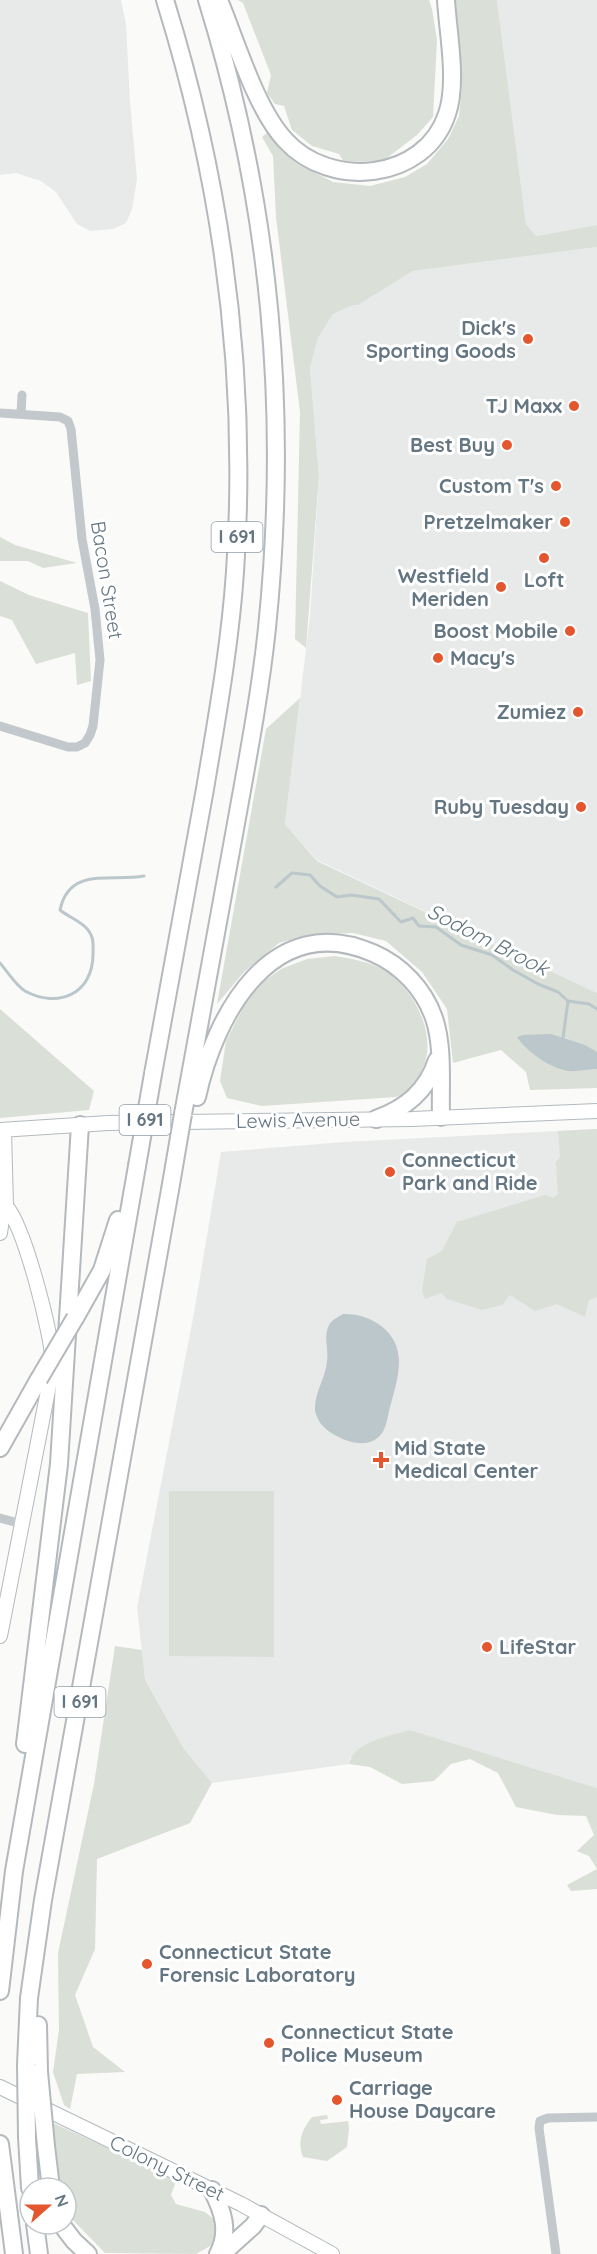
<svg xmlns="http://www.w3.org/2000/svg" width="597" height="2254" font-family="Quicksand,sans-serif">
<style>
.built{fill:#e8e9e9}
.green{fill:#dadfd7}
.water{fill:#bbc7cb}
.lines{fill:none;stroke-linecap:round;stroke-linejoin:round}
.stream{stroke:#bbc7cb;stroke-width:3}
.secondary-casing{stroke:#b3babf;stroke-width:16}
.highway-casing{stroke:#b4b9bd;stroke-width:20}
.street{stroke:#c3c8cc;stroke-width:9}
.secondary{stroke:#fff;stroke-width:14}
.highway{stroke:#fff;stroke-width:16}
.highway-bridge-casing{stroke:#b4b9bd;stroke-width:20;stroke-linecap:butt}
.highway-bridge{stroke:#fff;stroke-width:16}
.poi-dot{fill:#e4572e;stroke:#fff;stroke-width:2}
.labels{text-anchor:middle;stroke-width:6;stroke-linejoin:round;paint-order:stroke}
.shield{fill:#fff;stroke:#939fa8;stroke-width:1.5}
.shield-label{font-size:18px;font-weight:bold;fill:#657683}
.poi-label{font-size:20px;font-weight:bold;fill:#657683;stroke:#fff;text-anchor:end}
.street-label{font-size:20px;fill:#657683;stroke:#fff}
.water-label{font-size:21px;font-style:italic;fill:#60757c;stroke:#fff}
</style>
<rect width="100%" height="100%" fill="#fafaf8"/>
<path class="built" d="M 0,0 L 121,0 L 126,24 L 130,102 L 137,179 L 132,209 L 126,223 L 113,229 L 90,231 L 77,224 L 56,192 L 41,181 L 16,173 L 0,175 Z
M 497,0 L 597,0 L 597,225 L 536,236 L 526,224 Z
M 597,247 L 597,993 L 317,860 L 285,824 L 310,616 L 319,476 L 310,368 L 318,338 L 333,314 L 351,306 L 358,305 L 413,271 Z
M 597,1129 L 597,1788 L 410,1730 L 350,1758 L 349,1764 L 212,1783 L 184,1749 L 145,1678 L 137,1608 L 194,1313 L 221,1152 L 344,1142 Z"/>
<path class="green" d="M 238,0 L 429,0 L 432,9 L 437,40 L 433,117 L 417,135 L 383,161 L 344,162 L 339,154 L 312,146 L 292,130 L 284,106 L 275,104 L 267,93 L 271,75 L 243,3 Z
M 456,0 L 497,0 L 526,224 L 536,236 L 597,225 L 597,247 L 413,271 L 358,305 L 351,306 L 333,314 L 318,338 L 310,368 L 319,476 L 306,648 L 295,639 L 300,412 L 276,217 L 273,156 L 262,137 L 268,132 L 296,163 L 333,182 L 370,186 L 405,177 L 427,164 L 448,139 L 459,116 L 462,87 L 454,14 Z
M 0,537 L 15,545 L 77,563 L 43,568 L 28,561 L 0,561 Z
M 0,581 L 29,595 L 88,613 L 91,681 L 77,685 L 75,653 L 36,664 L 12,620 L 0,616 Z
M 300,698 L 285,824 L 317,861 L 597,993 L 597,1088 L 530,1090 L 526,1072 L 501,1050 L 453,1063 L 447,1009 L 422,972 L 386,941 L 353,933 L 308,935 L 279,943 L 244,972 L 217,1004 L 266,729 Z
M 335,956 C 353,959 372,962 387,972 C 419,995 440,1042 419,1077 C 417,1081 413,1089 409,1092 C 406,1094 400,1095 396,1097 L 262,1106 L 227,1098 L 220,1081 L 226,1041 L 243,1008 L 260,984 L 281,969 L 307,959 Z
M 0,1009 L 94,1091 L 89,1110 L 0,1118 Z
M 597,1129 L 597,1297 L 589,1300 L 585,1317 L 557,1304 L 535,1311 L 510,1295 L 502,1305 L 482,1310 L 447,1299 L 441,1293 L 425,1299 L 422,1291 L 427,1259 L 442,1251 L 457,1222 L 545,1195 L 553,1198 L 558,1194 L 556,1162 L 560,1157 L 558,1131 Z
M 169,1491 L 274,1491 L 274,1657 L 169,1656 Z
M 115,1646 L 142,1650 L 145,1679 L 184,1749 L 212,1783 L 190,1823 L 97,1859 L 95,1949 L 75,1995 L 93,2047 L 125,2072 L 77,2074 L 70,2109 L 64,2105 L 53,2072 L 59,2030 L 58,1953 L 94,1784 Z
M 410,1730 L 597,1788 L 597,1889 L 571,1891 L 567,1885 L 597,1869 L 589,1856 L 577,1851 L 594,1835 L 586,1816 L 557,1815 L 516,1807 L 498,1773 L 470,1759 L 451,1764 L 434,1781 L 402,1784 L 370,1767 L 349,1764 C 354,1741 391,1736 410,1730 Z
M 327,2115 L 328,2119 L 320,2120 L 321,2124 L 348,2121 L 349,2128 L 347,2147 L 327,2161 L 303,2157 C 297,2142 302,2129 312,2117 Z
M 51,2122 L 181,2182 L 175,2184 L 171,2195 L 176,2204 L 205,2212 L 216,2221 L 216,2235 L 212,2245 L 196,2254 L 105,2253 L 68,2215 L 66,2188 L 61,2188 Z"/>
<path class="water" d="M 551,1034 L 585,1045 L 597,1052 L 597,1069 C 588,1069 577,1072 568,1071 C 550,1068 527,1052 517,1037 L 523,1035 Z
M 343,1314 C 370,1313 399,1331 399,1361 C 399,1378 393,1395 389,1411 C 387,1420 386,1432 376,1439 C 361,1449 338,1439 326,1429 C 320,1424 316,1417 315,1410 C 314,1393 326,1377 327,1361 C 329,1349 323,1337 329,1325 C 332,1320 338,1317 343,1314 Z"/>
<g class="lines">
<path class="stream" d="M 276,887 L 292,873 L 310,875 L 320,886 L 337,897 L 351,895 L 379,899 L 401,922 L 413,918 L 419,926 L 436,927 L 461,945 L 492,955 L 513,970 L 538,984 L 558,992 L 568,1001 L 589,1004 L 597,1009
M 0,963 C 7,971 16,986 25,991 C 58,1009 93,994 93,954 C 93,948 94,940 91,935 C 86,923 70,918 60,910 C 69,866 111,882 144,876
M 563,1038 L 568,1001"/>
<g class="secondary-casing">
<path id="secondary" d="M 0,1130 L 108,1123 L 412,1119 L 597,1111
M 0,1233 L 2,1219 L 6,1206 L 4,1130
M 0,1636 L 53,1365 C 52,1334 25,1228 6,1206
M 0,2087 L 241,2204 L 332,2254"/>
</g>
<g class="highway-casing">
<path id="highway" d="M 219,0 C 236,41 256,109 285,140 C 330,190 425,181 447,114 C 458,82 448,34 446,0
M 153,1074 C 170,979 188,884 205,789 C 217,717 230,645 235,572 C 248,378 223,186 165,0
M 197,1097 C 215,1015 272,909 373,953 C 401,965 424,989 434,1018 C 444,1048 440,1085 441,1117
M 183,1114 C 201,1019 218,924 235,829 C 247,762 260,695 267,628 C 289,412 271,207 207,0
M 376,1119 C 406,1108 427,1091 437,1060
M 75,1318 L 102,1270 L 118,1220
M 0,1448 L 39,1379
M 25,1744 L 59,1464 L 80,1125
M 0,1991 L 14,1871 L 137,1166
M 38,2025 L 39,2072
M 26,2065 L 29,1998 L 43,1900 L 170,1190
M 27,2137 L 30,2188
M 0,2144 L 14,2254
M 46,2146 L 51,2188
M 212,2190 C 223,2211 230,2232 218,2254
M 35,2224 L 39,2254
M 61,2224 L 74,2241 L 88,2254
M 222,2254 L 253,2226 L 261,2215"/>
</g>
<path class="street" d="M 0,413 L 60,417 L 68,421 L 71,429 L 82,539 L 95,609 L 100,660 L 93,726 L 90,735 L 85,743 L 77,747 L 68,747 L 0,726
M 21,414 L 22,395
M 0,1518 L 22,1524
M 556,2254 L 539,2128 L 540,2121 L 548,2118 L 597,2117"/>
<use href="#secondary" class="secondary"/>
<use href="#highway" class="highway"/>
<g class="highway-bridge-casing">
<path id="highway-bridge" d="M 137,1166 L 153,1074
M 170,1190 L 183,1114
M 39,1379 L 75,1318
M 26,2065 L 27,2137
M 39,2072 L 46,2146"/>
</g>
<use href="#highway-bridge" class="highway-bridge"/>
</g>
<g class="poi-dot">
<circle cx="528" cy="339" r="6"/>
<circle cx="574" cy="406" r="6"/>
<circle cx="507" cy="445" r="6"/>
<circle cx="556" cy="486" r="6"/>
<circle cx="565" cy="522" r="6"/>
<circle cx="544" cy="558" r="6"/>
<circle cx="501" cy="587" r="6"/>
<circle cx="570" cy="631" r="6"/>
<circle cx="438" cy="658" r="6"/>
<circle cx="578" cy="712" r="6"/>
<circle cx="581" cy="807" r="6"/>
<circle cx="390" cy="1172" r="6"/>
<path d="M378 1451h6v6h6v6h-6v6h-6v-6h-6v-6h6z"/>
<circle cx="487" cy="1647" r="6"/>
<circle cx="147" cy="1964" r="6"/>
<circle cx="269" cy="2043" r="6"/>
<circle cx="337" cy="2100" r="6"/>
</g>
<g class="labels">
<g class="shield">
<rect x="211.5" y="522" width="51" height="30" rx="4.5"/>
<rect x="119.5" y="1105" width="51" height="30" rx="4.5"/>
<rect x="54.5" y="1687" width="51" height="30" rx="4.5"/>
</g>
<g class="shield-label">
<text x="237" y="543">I 691</text>
<text x="145" y="1126">I 691</text>
<text x="80" y="1708">I 691</text>
</g>
<g class="poi-label">
<text x="516" y="335">Dick's<tspan x="516" dy="23">Sporting Goods</tspan></text>
<text x="562" y="413">TJ Maxx</text>
<text x="495" y="452">Best Buy</text>
<text x="544" y="493">Custom T's</text>
<text x="553" y="529">Pretzelmaker</text>
<text x="489" y="583">Westfield<tspan x="489" dy="23">Meriden</tspan></text>
<text x="544" y="587" text-anchor="middle">Loft</text>
<text x="558" y="638">Boost Mobile</text>
<text x="450" y="665" text-anchor="start">Macy's</text>
<text x="566" y="719">Zumiez</text>
<text x="569" y="814">Ruby Tuesday</text>
<text x="402" y="1167" text-anchor="start">Connecticut<tspan x="402" dy="23">Park and Ride</tspan></text>
<text x="394" y="1455" text-anchor="start">Mid State<tspan x="394" dy="23">Medical Center</tspan></text>
<text x="499" y="1654" text-anchor="start">LifeStar</text>
<text x="159" y="1959" text-anchor="start">Connecticut State<tspan x="159" dy="23">Forensic Laboratory</tspan></text>
<text x="281" y="2039" text-anchor="start">Connecticut State<tspan x="281" dy="23">Police Museum</tspan></text>
<text x="349" y="2095" text-anchor="start">Carriage<tspan x="349" dy="23">House Daycare</tspan></text>
</g>
<g class="street-label">
<text transform="translate(107 580) rotate(81)" y="7">Bacon Street</text>
<text transform="translate(298 1120) rotate(-1)" y="7">Lewis Avenue</text>
<text transform="translate(167 2168) rotate(26)" y="7">Colony Street</text>
</g>
<g class="water-label">
<text transform="translate(488 940) rotate(27)" y="7">Sodom Brook</text>
</g>
</g>
<g transform="translate(48 2206) rotate(69)"><circle r="28" fill="#ffffff" stroke="#c1c8cd" stroke-width="1.5"/>
<path d="M0-4.5L10 22L0 15L-10 22Z" fill="#e4572e"/>
<text y="-9" font-size="16" font-weight="bold" text-anchor="middle" fill="#657683">N</text>
</g>
</svg>
